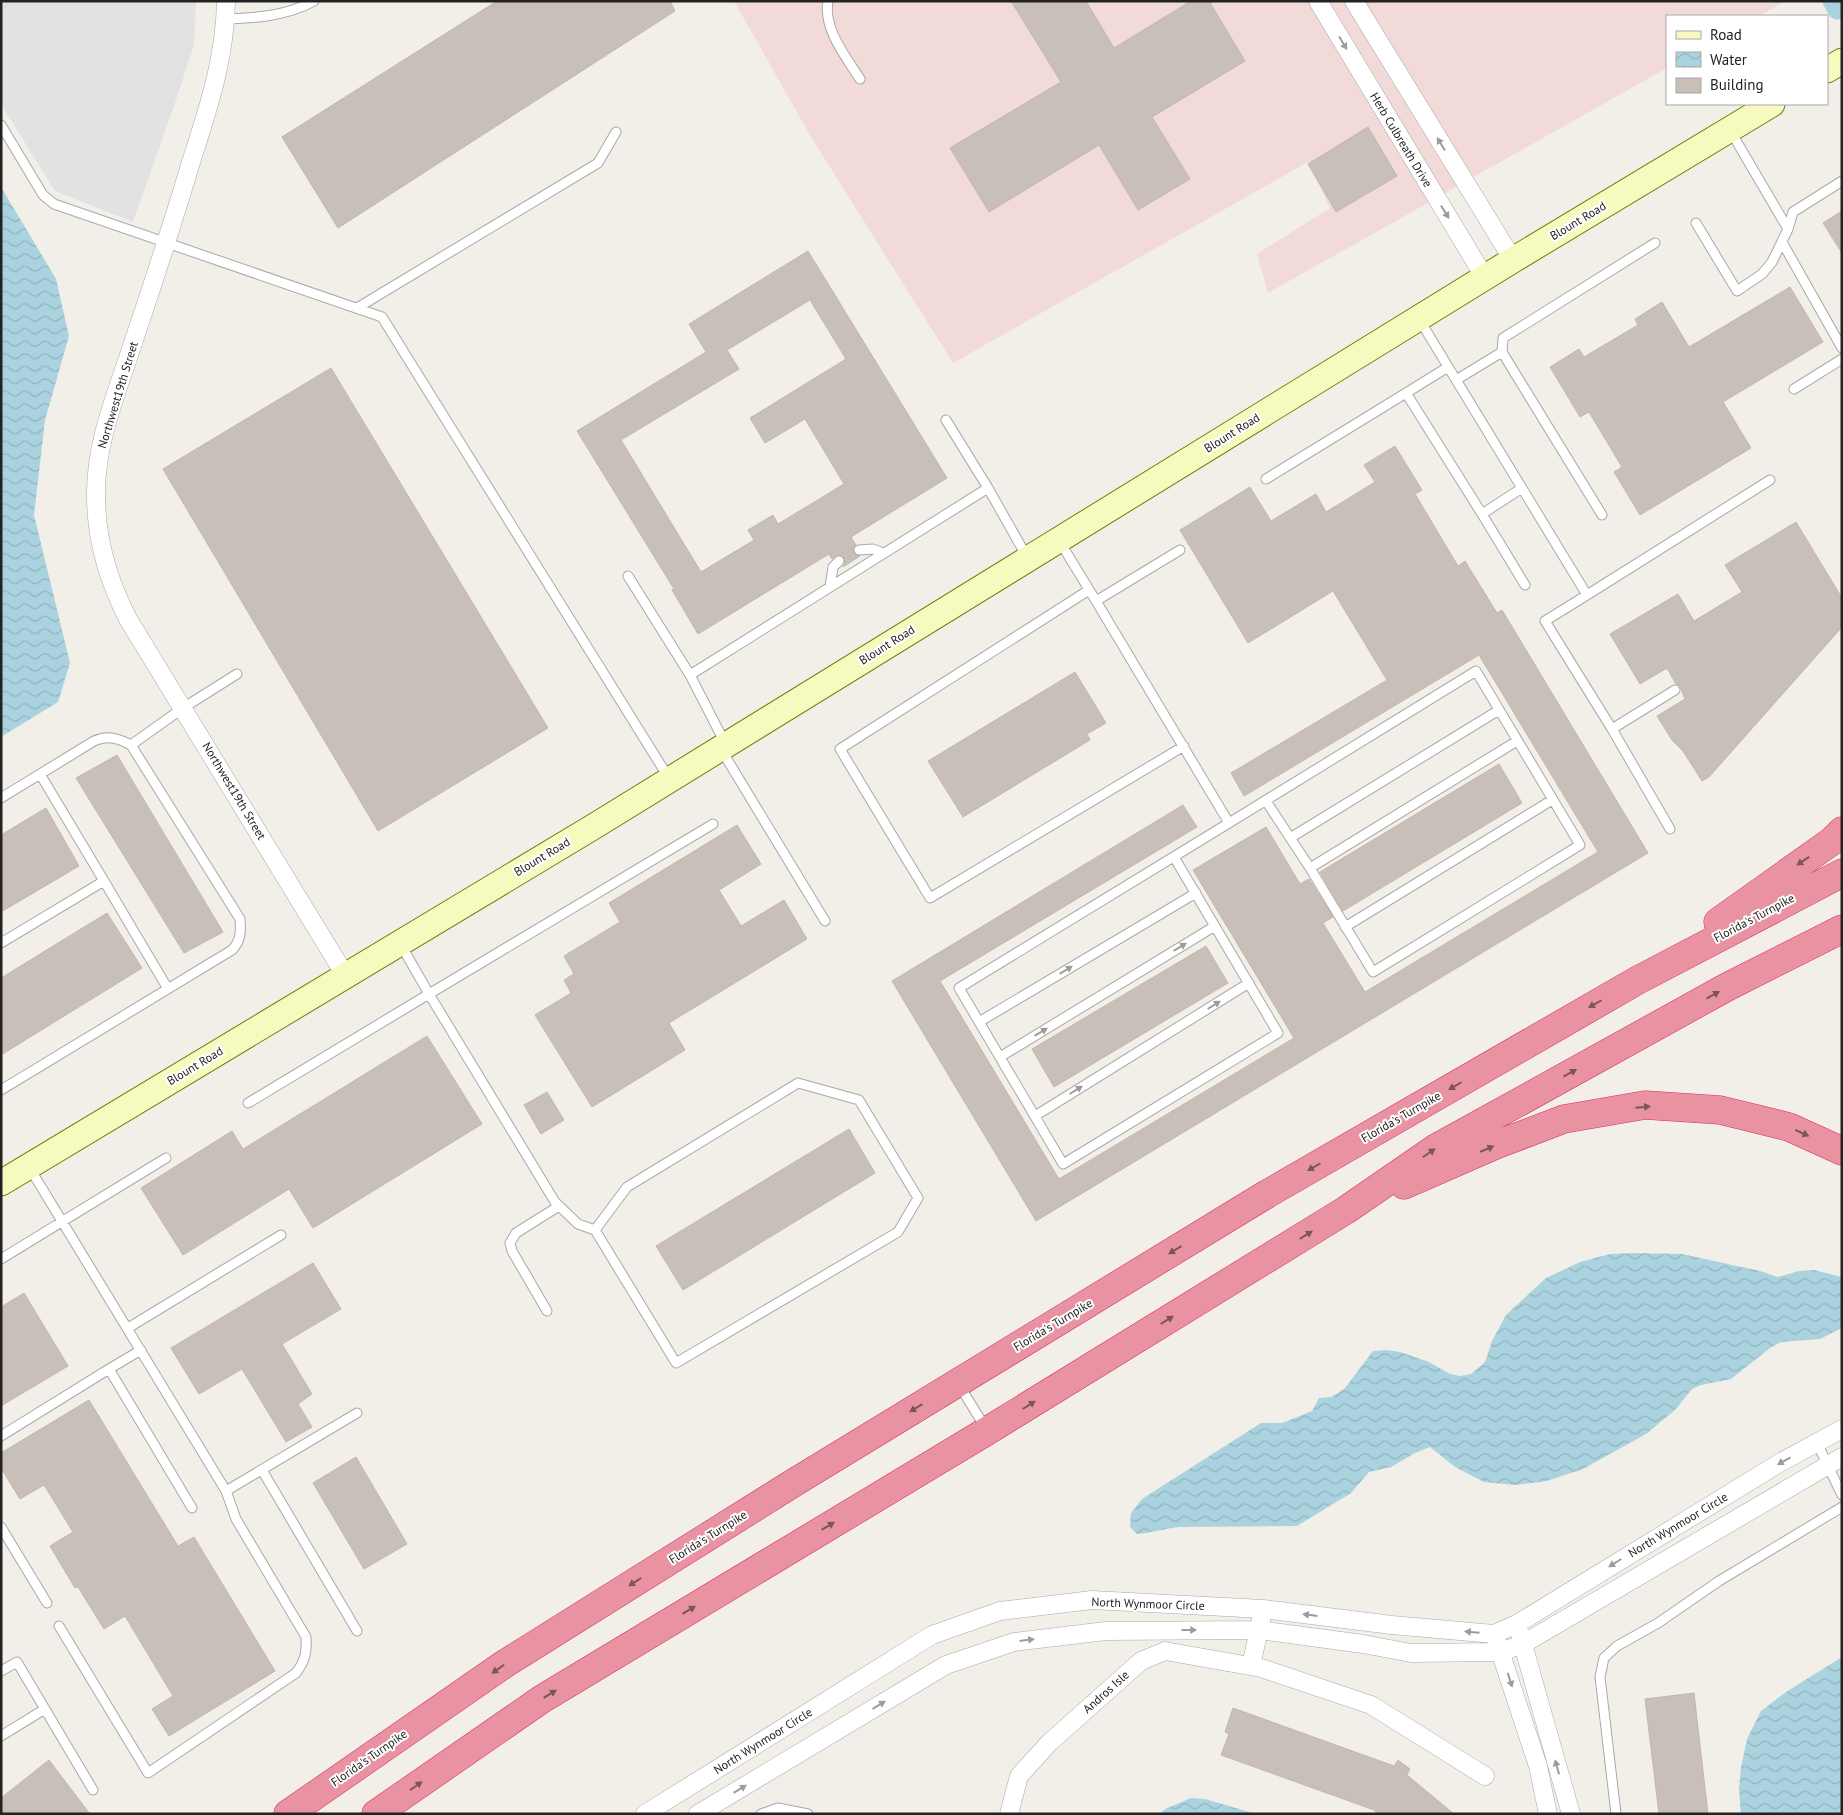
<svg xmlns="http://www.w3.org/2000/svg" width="1843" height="1815" font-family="'PT Sans',sans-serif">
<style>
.commercial{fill:#f2dad9}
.parking{fill:#e2e2e2}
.water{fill:url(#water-waves)}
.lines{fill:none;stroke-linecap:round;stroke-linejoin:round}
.canal{stroke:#aad3df;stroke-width:19}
.building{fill:#c7bfb8;stroke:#c4b6ab;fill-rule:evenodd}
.lane-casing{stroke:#a9a9a9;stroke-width:11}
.street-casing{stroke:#a9a9a9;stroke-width:19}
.secondary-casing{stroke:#707d05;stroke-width:27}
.highway-casing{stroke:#dc2a67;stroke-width:29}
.lane{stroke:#fff;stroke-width:9}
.street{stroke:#fff;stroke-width:18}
.secondary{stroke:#f7fabf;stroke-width:25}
.highway{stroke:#e892a2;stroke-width:28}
.oneway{fill:#9c9c9c}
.oneway2{fill:#7b545c}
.labels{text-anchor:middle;stroke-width:4;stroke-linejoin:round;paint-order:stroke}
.street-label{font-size:12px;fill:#222;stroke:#fff}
</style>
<defs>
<pattern id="water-waves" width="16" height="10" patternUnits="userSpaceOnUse" patternTransform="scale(1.25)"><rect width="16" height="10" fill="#aad3df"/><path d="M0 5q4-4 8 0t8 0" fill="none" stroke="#92b5bf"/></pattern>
</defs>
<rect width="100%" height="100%" fill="#f2efe9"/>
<path class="commercial" d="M 734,1 L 1786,1 L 1759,16 L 1667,16 L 1667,68 L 1268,293 L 1257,254 L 1330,208 L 1308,162 L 953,363 L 811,137 Z"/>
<path class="parking" d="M 1,1 L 196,1 L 194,45 L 175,103 L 133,222 L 55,191 L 1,104 Z"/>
<path class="water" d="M 1,187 L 56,279 L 69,336 L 45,420 L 34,515 L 70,663 L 58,702 L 1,737 Z
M 1634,1253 L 1682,1254 L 1760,1271 L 1778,1277 L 1799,1271 L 1814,1270 L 1838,1276 L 1842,1278 L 1842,1328 L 1820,1339 L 1781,1342 L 1770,1348 L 1731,1379 L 1701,1385 L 1692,1389 L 1675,1410 L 1646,1434 L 1583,1469 L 1547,1481 L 1515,1485 L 1484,1482 L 1455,1467 L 1430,1447 L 1415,1453 L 1391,1467 L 1369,1472 L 1351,1493 L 1297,1526 L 1180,1527 C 1165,1528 1152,1533 1137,1534 L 1130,1527 L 1131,1513 L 1142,1499 L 1261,1423 L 1282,1423 L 1312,1411 L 1319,1398 L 1332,1397 L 1345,1388 L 1373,1351 L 1387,1350 L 1400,1352 L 1429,1362 L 1450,1374 L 1460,1376 L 1471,1374 L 1485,1362 L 1492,1341 L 1506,1315 L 1546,1278 L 1580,1262 L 1610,1254 Z
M 1842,1657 L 1842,1814 L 1741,1814 L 1739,1789 L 1741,1767 L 1747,1739 L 1761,1711 L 1786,1692 Z
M 1191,1798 L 1205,1799 L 1256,1814 L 1160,1814 L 1165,1809 Z"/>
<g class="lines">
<path class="canal" d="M 1832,1 L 1837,10"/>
</g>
<path class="building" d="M 497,1 L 670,1 L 675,11 L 338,228 L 282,137 Z
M 1011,1 L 1086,1 L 1114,48 L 1191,1 L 1209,1 L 1245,61 L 1152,117 L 1190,179 L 1138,210 L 1099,145 L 989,212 L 950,148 L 1061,82 Z
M 1368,127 L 1397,176 L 1336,212 L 1308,164 Z
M 1842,211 L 1842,253 L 1823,223 Z
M 808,251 L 947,478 L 851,537 L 856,545 L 853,548 L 854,553 L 860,556 L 843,567 L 845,562 L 843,556 L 837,555 L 832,559 L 829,554 L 698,634 L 672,590 L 674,589 L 577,431 L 706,352 L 689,324 ZM 810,300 L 846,359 L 750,418 L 765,443 L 805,419 L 844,484 L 778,524 L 773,515 L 748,530 L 754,540 L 701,572 L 621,440 L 739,369 L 727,350 Z
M 1790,287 L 1823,342 L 1723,402 L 1751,448 L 1640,515 L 1614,472 L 1622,467 L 1589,412 L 1580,417 L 1550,367 L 1579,349 L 1584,357 L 1638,325 L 1635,319 L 1662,302 L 1689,347 Z
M 331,368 L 548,728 L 378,831 L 163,469 Z
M 1395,446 L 1422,490 L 1415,494 L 1458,566 L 1465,561 L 1497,613 L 1502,610 L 1648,853 L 1036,1221 L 892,981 L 1183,805 L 1197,827 L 940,981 L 1059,1179 L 1294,1038 L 1193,870 L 1266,827 L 1300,884 L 1309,879 L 1333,917 L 1323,923 L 1365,992 L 1598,852 L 1479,655 L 1244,796 L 1231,773 L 1387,680 L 1333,591 L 1248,643 L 1180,530 L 1250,487 L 1271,521 L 1316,494 L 1326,512 L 1375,482 L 1364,465 Z
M 1796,522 L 1842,598 L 1842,627 L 1709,777 L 1702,781 L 1683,751 L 1672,740 L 1657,716 L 1685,699 L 1680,686 L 1676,684 L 1667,668 L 1640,684 L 1610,634 L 1678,594 L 1694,621 L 1742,592 L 1725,565 Z
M 1075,672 L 1106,723 L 1087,734 L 1090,740 L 963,817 L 928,761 Z
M 117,755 L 223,932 L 184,953 L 76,778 Z
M 1499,764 L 1522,803 L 1343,911 L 1320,872 Z
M 46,808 L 79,866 L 1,912 L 1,835 Z
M 737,825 L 761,864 L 719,890 L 741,926 L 784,900 L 807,939 L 669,1023 L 685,1050 L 592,1107 L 535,1015 L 571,993 L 564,980 L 574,974 L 564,956 L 620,922 L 609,903 Z
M 107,913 L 142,968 L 1,1055 L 1,978 Z
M 1206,946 L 1228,983 L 1054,1087 L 1032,1049 Z
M 427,1036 L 482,1124 L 313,1228 L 289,1189 L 183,1255 L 141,1188 L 232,1131 L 243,1149 Z
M 547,1092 L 564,1120 L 541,1134 L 524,1105 Z
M 849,1129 L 875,1173 L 683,1290 L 656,1246 Z
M 313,1263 L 341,1309 L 282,1344 L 312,1394 L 298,1404 L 312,1427 L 286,1442 L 242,1369 L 199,1394 L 171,1348 Z
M 24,1293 L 68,1366 L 1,1406 L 1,1307 Z
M 89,1400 L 178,1546 L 194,1537 L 275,1671 L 169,1736 L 152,1709 L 173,1696 L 125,1616 L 104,1629 L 78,1587 L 75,1588 L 50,1546 L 73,1532 L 44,1485 L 20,1499 L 1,1468 L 1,1453 Z
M 356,1457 L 407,1544 L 364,1569 L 313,1483 Z
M 1694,1693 L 1708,1814 L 1659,1814 L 1645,1699 Z
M 1233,1708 L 1394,1766 L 1398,1760 L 1410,1769 L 1407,1775 L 1454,1814 L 1378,1814 L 1374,1810 L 1221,1755 L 1229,1734 L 1225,1732 Z
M 49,1760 L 90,1814 L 1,1814 L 1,1798 Z"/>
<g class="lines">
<g class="lane-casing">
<path id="lane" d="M 828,1 C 823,29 846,57 860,79
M 226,19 C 257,18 286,16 314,1
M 1,125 L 43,195 L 54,204 L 382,317 L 670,780
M 1696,223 L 1737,291 L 1762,274 L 1772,262 L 1788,229 L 1731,132
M 1788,229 L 1793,212 L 1842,181
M 1782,242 L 1842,348
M 357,308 L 598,163 L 616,132
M 1419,319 L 1587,595 L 1545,621 L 1612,729 L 1670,829
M 1502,352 L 1503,338 L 1655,243
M 1448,367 L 1406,393 L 1482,514
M 1456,380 L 1502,352 L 1602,515
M 1794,389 L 1842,359
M 1266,479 L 1406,393
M 988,488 L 1027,557
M 1522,488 L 1482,514 L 1525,585
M 1060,542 L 1096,601 L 1180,550
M 859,550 L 873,549 L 883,553
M 628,576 L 690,675 L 988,488 L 946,420
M 830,587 L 833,567 L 839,561
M 1089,590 L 840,749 L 930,898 L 1184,746
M 1587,595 L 1770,480
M 1096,601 L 1229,823 L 1476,671 L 1580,845 L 1373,972 L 1310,868 L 1266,801
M 690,675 L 725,743
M 1612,729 L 1675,690
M 131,745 L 183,708 L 237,674
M 722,751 L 825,921
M 40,774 L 104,881
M 1,798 L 94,741 C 107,735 118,738 131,745 L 240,919 C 241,931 241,941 232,950 L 1,1090
M 1290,838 L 1499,710
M 1174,857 L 1278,1033 L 1063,1164 L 959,988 L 1229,823
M 1310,868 L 1517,741
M 1345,927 L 1552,800
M 1,943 L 104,881 L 168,989
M 979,1022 L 1196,893
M 1000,1057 L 1215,926
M 248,1103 L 429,994 L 401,945
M 1035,1116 L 1249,983
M 29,1167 L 226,1491 L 357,1413
M 595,1230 L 627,1187 L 798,1083 L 859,1100 L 918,1198 L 898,1232 L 676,1363 L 595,1230 L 578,1224 L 555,1202 L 429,994 L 713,824
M 1,1259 L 166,1158
M 547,1311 L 512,1251 L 510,1243 L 516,1233 L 559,1206
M 128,1328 L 281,1235
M 141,1350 L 109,1369 L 192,1508
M 959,1385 L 985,1427
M 1,1436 L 109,1369
M 1817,1443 L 1842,1495
M 262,1470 L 357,1631
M 1,1527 L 47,1603
M 59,1626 L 148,1773 L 296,1673 C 305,1661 307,1652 306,1637 L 236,1519 L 226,1491
M 1,1671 L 17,1662 L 93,1790
M 1,1736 L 45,1709
M 761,1814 L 778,1808 L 808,1814
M 1616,1814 L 1600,1677 L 1604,1658 L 1617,1646 L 1658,1623 L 1719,1581 L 1842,1507"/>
</g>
<g class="street-casing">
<path id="street" d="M 226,1 C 225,58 209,106 192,159 C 173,222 153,284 132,346 C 116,395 95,444 96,496 C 96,540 108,580 128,619 L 345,975
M 1318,1 L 1485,278
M 1354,1 L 1513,260
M 1520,1634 L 1571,1814
M 1497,1642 L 1538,1766 L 1548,1814
M 1251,1666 L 1261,1620
M 645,1814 L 932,1635 L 1000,1611 L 1092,1600 L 1263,1609 L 1392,1625 L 1494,1634 L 1517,1624 L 1781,1462 L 1842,1429
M 698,1814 L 946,1665 L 1014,1642 L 1106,1631 L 1259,1630 L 1363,1644 L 1411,1653 L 1501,1652 L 1523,1644 L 1842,1457
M 1009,1814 L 1019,1776 L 1049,1743 L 1141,1661 L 1165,1651 L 1261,1668 L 1371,1705 L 1485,1776"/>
</g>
<g class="secondary-casing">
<path id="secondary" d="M 1827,70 L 1842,61
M 1,1183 L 593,827 L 1513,260 L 1772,104"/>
</g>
<g class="highway-casing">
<path id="highway" d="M 1718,922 L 1832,841 L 1842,831
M 1404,1185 L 1498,1144 L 1564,1119 L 1645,1105 L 1720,1110 L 1789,1127 L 1842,1151
M 288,1814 L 506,1663 L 795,1482 L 1267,1194 L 1638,980 L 1842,873
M 376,1814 L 542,1699 L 987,1431 L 1346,1210 L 1436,1148 L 1727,987 L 1842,929"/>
</g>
<use href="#lane" class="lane"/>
<use href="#street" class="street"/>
<use href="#secondary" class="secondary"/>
<use href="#highway" class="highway"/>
</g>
<defs><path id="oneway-solid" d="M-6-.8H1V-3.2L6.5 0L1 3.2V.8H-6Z" transform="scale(1.25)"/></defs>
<g class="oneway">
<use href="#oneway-solid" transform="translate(1343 43) rotate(59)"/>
<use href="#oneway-solid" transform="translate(1441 144) rotate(-122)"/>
<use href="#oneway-solid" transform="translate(1445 212) rotate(58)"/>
<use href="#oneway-solid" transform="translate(1180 947) rotate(-31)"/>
<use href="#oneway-solid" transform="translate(1066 970) rotate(-31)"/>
<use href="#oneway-solid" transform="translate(1214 1005) rotate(-32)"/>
<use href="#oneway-solid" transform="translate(1041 1032) rotate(-31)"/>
<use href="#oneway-solid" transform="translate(1076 1090) rotate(-32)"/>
<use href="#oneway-solid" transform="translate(1784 1461) rotate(151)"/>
<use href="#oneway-solid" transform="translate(1615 1563) rotate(148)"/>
<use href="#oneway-solid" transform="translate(1310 1615) rotate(-173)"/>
<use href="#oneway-solid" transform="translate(1189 1630)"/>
<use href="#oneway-solid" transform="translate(1472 1632) rotate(-175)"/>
<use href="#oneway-solid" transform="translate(1027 1640) rotate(-7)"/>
<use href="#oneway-solid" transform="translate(1510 1680) rotate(72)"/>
<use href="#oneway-solid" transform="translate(879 1705) rotate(-31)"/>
<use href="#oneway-solid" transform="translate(1557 1767) rotate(-106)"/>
<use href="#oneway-solid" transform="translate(740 1789) rotate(-31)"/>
</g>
<g class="oneway2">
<use href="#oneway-solid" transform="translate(1803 861) rotate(146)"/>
<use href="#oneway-solid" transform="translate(1713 995) rotate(-29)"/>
<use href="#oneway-solid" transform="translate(1595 1004) rotate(150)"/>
<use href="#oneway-solid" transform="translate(1570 1073) rotate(-29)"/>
<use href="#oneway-solid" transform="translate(1455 1086) rotate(150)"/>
<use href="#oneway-solid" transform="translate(1643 1107) rotate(-5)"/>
<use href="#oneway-solid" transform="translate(1802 1133) rotate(24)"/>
<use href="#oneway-solid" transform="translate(1487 1149) rotate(-23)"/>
<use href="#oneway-solid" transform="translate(1429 1153) rotate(-35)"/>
<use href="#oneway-solid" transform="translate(1314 1167) rotate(150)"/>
<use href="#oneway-solid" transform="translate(1306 1235) rotate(-32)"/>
<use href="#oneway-solid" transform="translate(1175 1250) rotate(149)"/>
<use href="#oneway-solid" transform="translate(1167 1320) rotate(-32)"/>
<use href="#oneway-solid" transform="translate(1029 1405) rotate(-32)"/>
<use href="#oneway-solid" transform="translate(916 1408) rotate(149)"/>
<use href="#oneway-solid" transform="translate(828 1526) rotate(-31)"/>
<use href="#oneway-solid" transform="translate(635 1582) rotate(148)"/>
<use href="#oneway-solid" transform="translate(689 1610) rotate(-31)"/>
<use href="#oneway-solid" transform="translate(498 1669) rotate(145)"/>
<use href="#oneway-solid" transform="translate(550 1694) rotate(-31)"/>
<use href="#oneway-solid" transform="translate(416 1786) rotate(-35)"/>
</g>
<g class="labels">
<g class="street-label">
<text transform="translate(1401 140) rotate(59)" y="4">Herb Culbreath Drive</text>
<text transform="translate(1578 221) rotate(-31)" y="4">Blount Road</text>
<text transform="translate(118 395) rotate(-73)" y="4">Northwest19th Street</text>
<text transform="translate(1232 433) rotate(-32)" y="4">Blount Road</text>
<text transform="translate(887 645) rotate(-32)" y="4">Blount Road</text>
<text transform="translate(234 791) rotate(59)" y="4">Northwest19th Street</text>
<text transform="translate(542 857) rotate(-31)" y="4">Blount Road</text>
<text transform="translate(1754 918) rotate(-28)" y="4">Florida's Turnpike</text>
<text transform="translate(195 1066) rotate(-31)" y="4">Blount Road</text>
<text transform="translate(1401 1117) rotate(-30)" y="4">Florida's Turnpike</text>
<text transform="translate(1053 1325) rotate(-31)" y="4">Florida's Turnpike</text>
<text transform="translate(1678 1525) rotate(-31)" y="4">North Wynmoor Circle</text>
<text transform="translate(708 1537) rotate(-32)" y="4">Florida's Turnpike</text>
<text transform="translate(1148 1604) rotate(2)" y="4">North Wynmoor Circle</text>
<text transform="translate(1106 1692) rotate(-42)" y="4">Andros Isle</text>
<text transform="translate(763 1741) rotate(-32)" y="4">North Wynmoor Circle</text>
<text transform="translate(369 1758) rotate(-35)" y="4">Florida's Turnpike</text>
</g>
</g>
<rect width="1843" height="1815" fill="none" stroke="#222222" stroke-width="5"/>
<rect x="1666" y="15" width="162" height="90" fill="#ffffff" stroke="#a7a7a7"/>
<rect x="1676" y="31" width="25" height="8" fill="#f7fabf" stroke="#a7a7a7"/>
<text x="1710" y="40" font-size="15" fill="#222222">Road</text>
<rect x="1676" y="52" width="25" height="15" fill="url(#water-waves)" stroke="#a7a7a7"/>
<text x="1710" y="65" font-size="15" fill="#222222">Water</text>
<rect x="1676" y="78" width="25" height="15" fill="#c7bfb8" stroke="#a7a7a7"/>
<text x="1710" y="90" font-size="15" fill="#222222">Building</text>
</svg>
